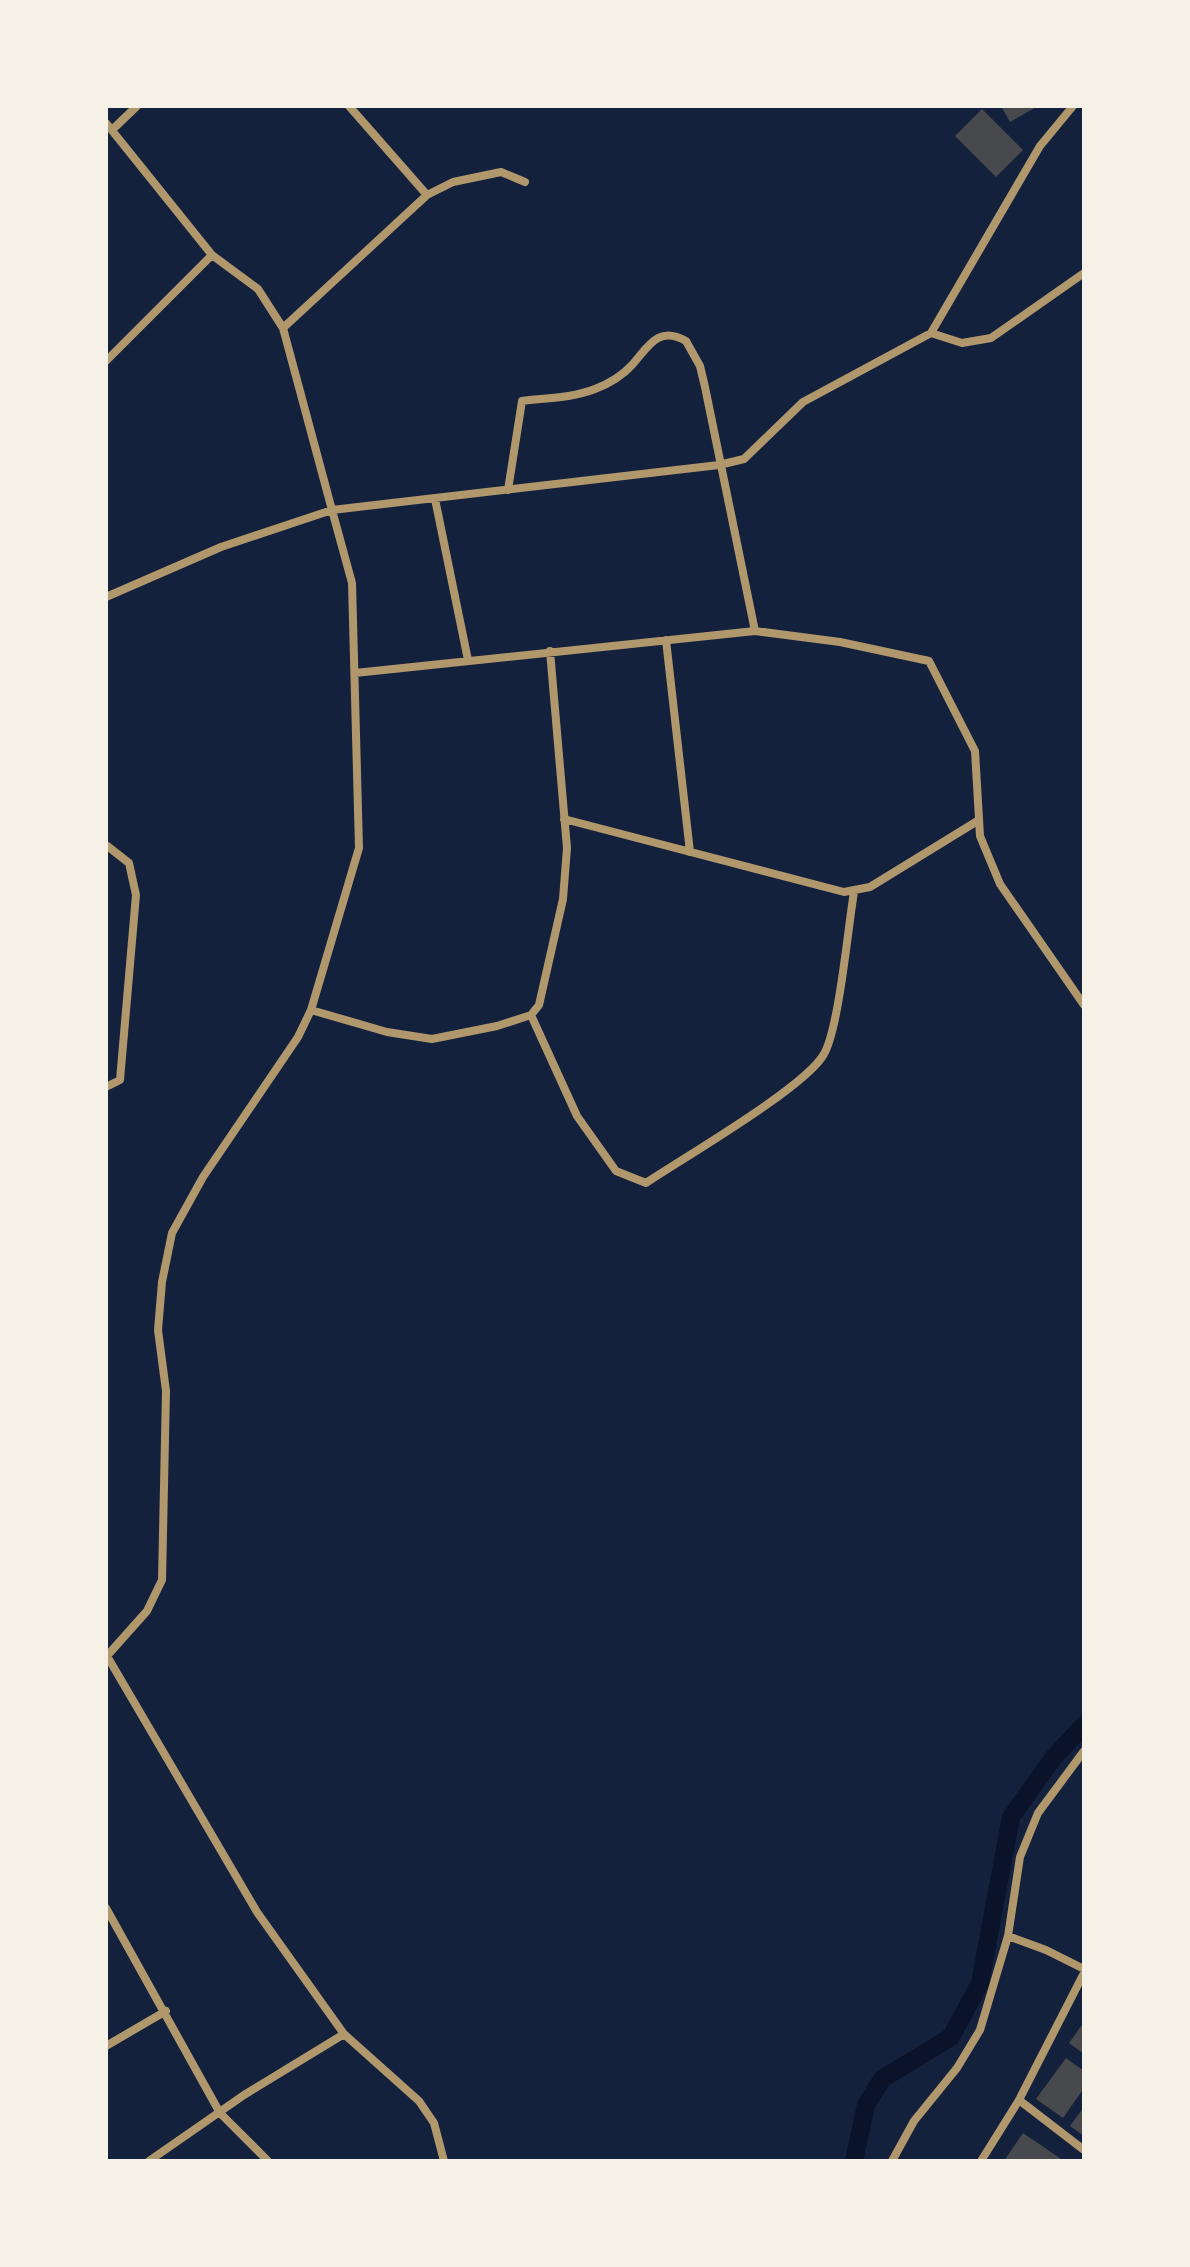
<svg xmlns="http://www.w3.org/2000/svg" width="1190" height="2267" font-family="'Source Sans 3',sans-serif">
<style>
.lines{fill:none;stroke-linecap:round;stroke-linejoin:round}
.canal{stroke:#0b132b;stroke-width:18}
.building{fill:#48494c}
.minor{stroke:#b1986c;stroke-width:8}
</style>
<rect width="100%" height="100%" fill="#14213d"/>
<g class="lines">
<path class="canal" d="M 854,2161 L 866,2105 L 882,2079 L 951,2037 L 980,1983 L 1011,1817 L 1054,1757 L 1084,1725"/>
</g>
<path class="building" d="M 1001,106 L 1038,106 L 1010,122 Z
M 982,109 L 1023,150 L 996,177 L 955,136 Z
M 1084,2022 L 1084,2054 L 1069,2043 Z
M 1066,2058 L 1084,2071 L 1084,2088 L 1063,2118 L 1036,2099 Z
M 1084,2107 L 1084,2136 L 1070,2126 Z
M 1023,2133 L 1064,2161 L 1004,2161 Z"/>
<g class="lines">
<path class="minor" d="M 349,106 L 427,195
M 106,123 L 212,255 L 258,289 L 283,328 L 332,510 L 719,465 L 744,459 L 803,402 L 931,333 L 962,343 L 991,338 L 1084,273
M 112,130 L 137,106
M 283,328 L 427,195 L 453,182 L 501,172 L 525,182
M 931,333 L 1040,146 L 1073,106
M 106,361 L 212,255
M 508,490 L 522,401 C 546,398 572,398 595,389 C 608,384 622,376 632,365 C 648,347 658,325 686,341 L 700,366 L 705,387 L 755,631
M 435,499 L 468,660
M 106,597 L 221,547 L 332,510 L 352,583 L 359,848 L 311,1010 L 298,1037 L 203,1177 L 172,1233 L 162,1282 L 158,1330 L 166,1391 L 162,1580 L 147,1611 L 106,1657
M 666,640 L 690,852
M 355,673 L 755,631 L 840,642 L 929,661 L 975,751 L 980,836 L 1000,884 L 1084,1005
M 564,819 L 844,892 L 870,887 L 979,820
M 106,845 L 129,863 L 136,895 L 120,1080 L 106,1087
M 311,1010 L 387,1032 L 432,1039 L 497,1026 L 531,1015 L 539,1005 L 563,899 L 567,848 L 550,651
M 531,1015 L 577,1116 L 616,1171 L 646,1183 C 683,1158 806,1087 824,1054 C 839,1028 848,927 854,892
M 107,1656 L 257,1912 L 344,2034 L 419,2101 L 434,2123 L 444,2161
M 106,1908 L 220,2113 L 268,2161
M 1008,1936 L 1046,1950 L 1084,1969
M 106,2046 L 166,2011
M 1019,2100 L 1084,2150
M 149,2161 L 244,2095 L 344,2034
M 892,2161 L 914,2121 L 957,2068 L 980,2030 L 1008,1936 L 1020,1857 L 1038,1813 L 1084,1751
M 981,2161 L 1019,2100 L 1084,1973"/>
</g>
<rect width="1190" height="2267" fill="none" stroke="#f6f1e7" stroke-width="216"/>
</svg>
